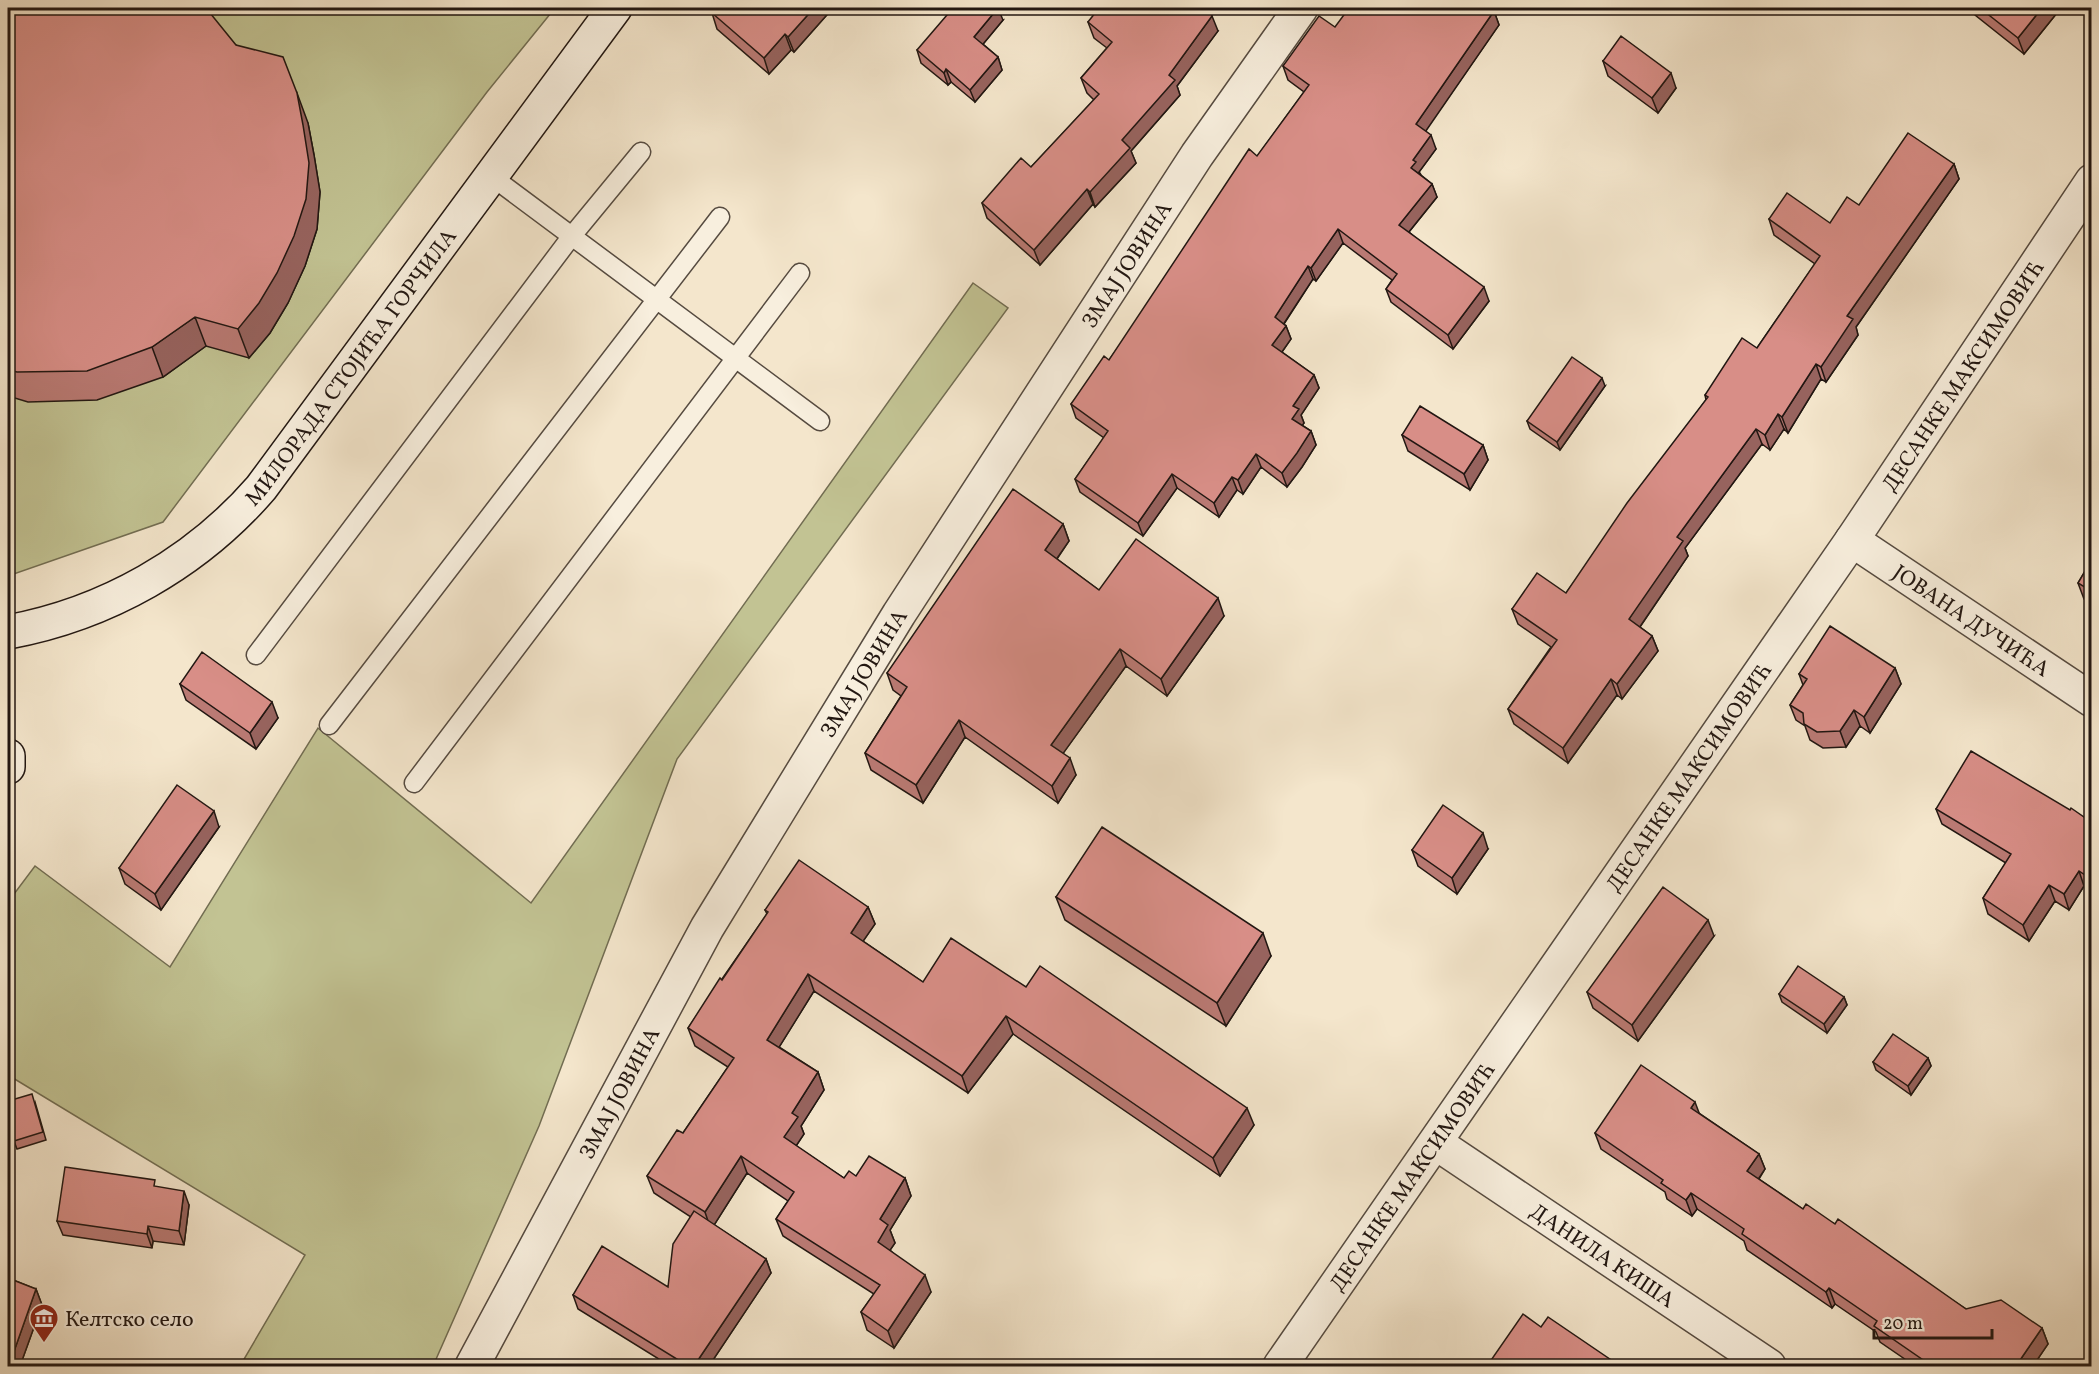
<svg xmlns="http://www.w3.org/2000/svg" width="2099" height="1374" font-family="Vollkorn,serif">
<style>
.green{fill:#c2c393;stroke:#726d52;stroke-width:1.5}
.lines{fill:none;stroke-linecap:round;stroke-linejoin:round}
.lane-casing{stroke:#564b40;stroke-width:21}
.street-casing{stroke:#564b40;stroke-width:36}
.secondary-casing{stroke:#221712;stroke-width:36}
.lane{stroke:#f8efde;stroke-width:18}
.street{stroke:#f8efde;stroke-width:33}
.secondary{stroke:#f8efde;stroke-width:33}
.wall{fill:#ba7a74;stroke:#221712;stroke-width:1.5}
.shaded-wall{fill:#97635e;stroke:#221712;stroke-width:1.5}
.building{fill:#d88e87;stroke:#221712;stroke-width:1.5}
.labels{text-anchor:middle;stroke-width:4.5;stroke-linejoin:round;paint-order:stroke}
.street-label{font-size:22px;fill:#221712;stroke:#f8efde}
.poi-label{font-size:22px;fill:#221712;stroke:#f8efde;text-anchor:start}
</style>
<rect width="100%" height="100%" fill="#f4e6cc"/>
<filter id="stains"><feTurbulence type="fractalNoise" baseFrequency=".00333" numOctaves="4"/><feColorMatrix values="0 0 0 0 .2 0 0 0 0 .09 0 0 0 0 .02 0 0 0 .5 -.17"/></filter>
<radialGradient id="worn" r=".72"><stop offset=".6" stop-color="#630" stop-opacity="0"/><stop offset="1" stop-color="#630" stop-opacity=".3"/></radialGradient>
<path class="green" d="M 8,8 L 555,8 L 487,92 L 163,522 L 8,576 Z
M 973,283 L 1008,308 L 677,759 L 539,1126 L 433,1366 L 240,1366 L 305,1255 L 8,1075 L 8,902 L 35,866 L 170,967 L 318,728 L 531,903 Z"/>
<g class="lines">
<g class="lane-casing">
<path id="lane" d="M 491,176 L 820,421
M 256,655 L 571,237 L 641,152
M 329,725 L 720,217
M 414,783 L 800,273"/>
</g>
<g class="street-casing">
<g id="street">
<path id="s1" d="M 1852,540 L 2092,700"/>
<path id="s2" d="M 1436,1143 L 1769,1366"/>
<path id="s3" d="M 472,1366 L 707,928 L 899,614 L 1197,155 L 1301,8"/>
<path id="s4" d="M 1280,1366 L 1852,540 L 2092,181"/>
</g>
</g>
<g class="secondary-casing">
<g id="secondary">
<path id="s5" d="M 8,632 C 106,614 196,563 261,488 L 615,8"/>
<path d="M 8,756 L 8,767"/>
</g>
</g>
<use href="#lane" class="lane"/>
<use href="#street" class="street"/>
<use href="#secondary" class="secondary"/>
</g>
<path class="wall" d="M 8,8 L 236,45 L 308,123 L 314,155 L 320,192 L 317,229 L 305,266 L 288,303 L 270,333 L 249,358 L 206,346 L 163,377 L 97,400 L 28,402 L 8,396 Z
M 833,8 L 794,52 L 791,50 L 769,74 L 717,29 L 712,13 Z
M 1972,8 L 2061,8 L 2024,54 L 1975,15 Z
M 1494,11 L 1499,25 L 1425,131 L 1436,149 L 1419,172 L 1421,175 L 1432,184 L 1437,197 L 1409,232 L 1489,301 L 1453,349 L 1391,302 L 1386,289 L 1392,280 L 1343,243 L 1316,281 L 1313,279 L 1284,324 L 1286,326 L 1291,339 L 1282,352 L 1314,375 L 1319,388 L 1301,415 L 1304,423 L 1302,425 L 1311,431 L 1316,445 L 1302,467 L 1287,487 L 1261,467 L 1243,494 L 1237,490 L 1219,517 L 1177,488 L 1143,536 L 1080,492 L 1075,479 L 1104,438 L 1076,418 L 1071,404 L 1109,360 L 1304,92 L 1288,80 L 1283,66 L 1335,27 Z
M 1003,20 L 983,44 L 998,57 L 1002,70 L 975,102 L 951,82 L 948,85 L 921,63 L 917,50 Z
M 1088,22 L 1218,31 L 1177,86 L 1180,95 L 1131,151 L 1136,163 L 1095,207 L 1093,204 L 1040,265 L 987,218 L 982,203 L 1031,167 L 1094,100 L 1087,93 L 1081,78 L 1107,48 L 1094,38 Z
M 1603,61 L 1676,88 L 1658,113 L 1608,76 Z
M 1954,164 L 1959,179 L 1856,327 L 1858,335 L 1826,382 L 1821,379 L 1788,433 L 1784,429 L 1770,450 L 1762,444 L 1685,548 L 1688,556 L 1640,627 L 1652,636 L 1658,651 L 1622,699 L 1617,695 L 1568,763 L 1514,724 L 1508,709 L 1551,647 L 1518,624 L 1512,609 L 1566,593 L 1706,400 L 1705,395 L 1757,348 L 1815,264 L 1774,235 L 1769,219 L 1830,223 L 1859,205 Z
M 1605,386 L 1560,450 L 1530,429 L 1527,421 Z
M 1402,435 L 1483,445 L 1488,460 L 1470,490 L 1408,451 Z
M 1063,524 L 1069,541 L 1057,559 L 1099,590 L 1224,616 L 1167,696 L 1126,666 L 1063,753 L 1076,775 L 1058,803 L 965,737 L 923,803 L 871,770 L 865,753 L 901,696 L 893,690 L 887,673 Z
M 2091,561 L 2091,604 L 2084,599 L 2078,583 Z
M 1895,668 L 1901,684 L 1870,733 L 1860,726 L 1846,747 L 1823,748 L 1810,740 L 1805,726 L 1796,720 L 1790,705 L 1803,685 L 1799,674 Z
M 180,684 L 278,718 L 256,749 L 186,700 Z
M 1936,809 L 2070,810 L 2091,822 L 2091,891 L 2084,886 L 2069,910 L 2055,901 L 2029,941 L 1988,914 L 1983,898 L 2006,863 L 1942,824 Z
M 219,827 L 161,910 L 125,884 L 119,868 Z
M 1488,849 L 1457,894 L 1418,866 L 1412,850 Z
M 1056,897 L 1271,956 L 1226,1026 L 1065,920 Z
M 868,907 L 875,924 L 863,941 L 923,982 L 1026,987 L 1254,1125 L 1220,1176 L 1013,1034 L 968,1093 L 814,991 L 779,1047 L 818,1072 L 824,1090 L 801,1126 L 804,1134 L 796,1146 L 844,1178 L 856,1176 L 905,1178 L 911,1196 L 890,1230 L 895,1243 L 890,1250 L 931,1292 L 894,1348 L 867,1330 L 861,1312 L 874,1294 L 783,1236 L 776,1219 L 788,1201 L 747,1173 L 714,1225 L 766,1259 L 771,1273 L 709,1366 L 670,1366 L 578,1309 L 573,1295 L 668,1287 L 691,1217 L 654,1193 L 647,1176 L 683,1133 L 728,1067 L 695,1046 L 688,1028 L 767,914 L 765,910 Z
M 1714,936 L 1638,1041 L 1593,1008 L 1587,992 Z
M 1779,994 L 1844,997 L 1847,1005 L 1827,1033 L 1782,1002 Z
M 1928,1058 L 1931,1066 L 1911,1095 L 1876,1070 L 1873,1062 Z
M 35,1102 L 46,1140 L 17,1149 L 14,1141 Z
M 1699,1113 L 1759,1154 L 1765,1169 L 1759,1179 L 1803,1209 L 1835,1224 L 1966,1309 L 2042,1328 L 2048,1344 L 2033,1366 L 1915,1366 L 1880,1342 L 1876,1332 L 1835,1304 L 1832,1308 L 1747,1250 L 1744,1241 L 1697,1209 L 1692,1216 L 1667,1199 L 1665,1192 L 1601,1149 L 1595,1133 Z
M 157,1187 L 189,1205 L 184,1245 L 153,1241 L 152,1248 L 63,1235 L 57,1221 Z
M 8,1278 L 36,1289 L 42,1305 L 20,1366 L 8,1366 Z"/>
<path class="shaded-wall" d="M 814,8 L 833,8 L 794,52 L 788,37 Z
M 998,8 L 1003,20 L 979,49 L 974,37 Z
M 2042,8 L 2061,8 L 2024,54 L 2018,38 Z
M 1494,11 L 1499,25 L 1421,138 L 1416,124 Z
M 1212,16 L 1218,31 L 1177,86 L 1180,95 L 1131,151 L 1136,163 L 1095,207 L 1090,192 L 1122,140 L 1169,75 Z
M 785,34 L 791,50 L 769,74 L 764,58 Z
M 998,57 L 1002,70 L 975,102 L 970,90 Z
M 946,69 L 951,82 L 948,85 L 944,73 Z
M 1671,73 L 1676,88 L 1658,113 L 1652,98 Z
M 297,93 L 308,123 L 314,155 L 320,192 L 317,229 L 305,266 L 288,303 L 270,333 L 249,358 L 238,329 Z
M 1431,135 L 1436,149 L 1419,172 L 1421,175 L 1411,168 L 1413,160 Z
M 1954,164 L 1959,179 L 1856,327 L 1858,335 L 1826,382 L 1821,367 L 1847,316 Z
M 1432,184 L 1437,197 L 1404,238 L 1399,225 Z
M 1087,189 L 1093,204 L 1040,265 L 1034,250 Z
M 1338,229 L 1343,243 L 1316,281 L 1311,268 Z
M 1308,266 L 1313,279 L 1279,331 L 1275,317 Z
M 1484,287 L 1489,301 L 1453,349 L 1448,335 Z
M 195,317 L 206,346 L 163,377 L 152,347 Z
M 1286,326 L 1291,339 L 1277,359 L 1272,345 Z
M 1816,364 L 1821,379 L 1788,433 L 1782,417 Z
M 1314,375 L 1319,388 L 1301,415 L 1304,423 L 1297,433 L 1292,419 L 1293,406 Z
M 1602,378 L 1605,386 L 1560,450 L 1557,442 Z
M 1778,414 L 1784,429 L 1770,450 L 1765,435 Z
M 1756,429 L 1762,444 L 1685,548 L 1688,556 L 1635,634 L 1629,619 L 1677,537 Z
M 1311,431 L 1316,445 L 1302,467 L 1287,487 L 1282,473 Z
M 1483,445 L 1488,460 L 1470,490 L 1464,474 Z
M 1256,454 L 1261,467 L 1243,494 L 1238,480 Z
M 1172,474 L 1177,488 L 1143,536 L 1138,523 Z
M 1232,477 L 1237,490 L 1219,517 L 1214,503 Z
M 1063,524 L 1069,541 L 1051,567 L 1045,550 Z
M 1218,598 L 1224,616 L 1167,696 L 1161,679 Z
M 1652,636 L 1658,651 L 1622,699 L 1617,684 Z
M 1120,649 L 1126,666 L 1057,762 L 1051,745 Z
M 1895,668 L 1901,684 L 1870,733 L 1864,717 Z
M 1611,679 L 1617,695 L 1568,763 L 1563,748 Z
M 272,702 L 278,718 L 256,749 L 250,733 Z
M 1854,710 L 1860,726 L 1846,747 L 1840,731 Z
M 959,720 L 965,737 L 923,803 L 916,785 Z
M 1070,758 L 1076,775 L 1058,803 L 1052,786 Z
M 214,811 L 219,827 L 161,910 L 155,894 Z
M 1483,833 L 1488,849 L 1457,894 L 1452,878 Z
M 2079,871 L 2084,886 L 2069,910 L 2064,894 Z
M 2049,885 L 2055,901 L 2029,941 L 2023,925 Z
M 868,907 L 875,924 L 857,950 L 851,933 Z
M 1708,920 L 1714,936 L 1638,1041 L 1632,1025 Z
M 1263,933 L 1271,956 L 1226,1026 L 1217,1003 Z
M 808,974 L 814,991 L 773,1057 L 767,1040 Z
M 1844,997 L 1847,1005 L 1827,1033 L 1824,1024 Z
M 1006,1016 L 1013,1034 L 968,1093 L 962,1076 Z
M 1928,1058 L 1931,1066 L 1911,1095 L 1908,1086 Z
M 818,1072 L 824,1090 L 801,1126 L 804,1134 L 790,1155 L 784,1137 L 792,1113 Z
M 1695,1102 L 1701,1118 L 1691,1108 Z
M 1247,1108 L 1254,1125 L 1220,1176 L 1213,1158 Z
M 1759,1154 L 1765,1169 L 1753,1187 L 1747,1171 Z
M 741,1156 L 747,1173 L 711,1230 L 705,1212 Z
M 905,1178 L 911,1196 L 890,1230 L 895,1243 L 884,1259 L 878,1242 L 880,1219 Z
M 184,1191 L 189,1205 L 184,1245 L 179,1231 Z
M 1691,1193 L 1697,1209 L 1692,1216 L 1686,1200 Z
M 148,1226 L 153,1241 L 152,1248 L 147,1234 Z
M 766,1259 L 771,1273 L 709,1366 L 694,1366 Z
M 925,1275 L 931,1292 L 894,1348 L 888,1331 Z
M 1829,1288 L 1835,1304 L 1832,1308 L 1826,1292 Z
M 36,1289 L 42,1305 L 20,1366 L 15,1366 L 12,1357 Z
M 2042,1328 L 2048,1344 L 2033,1366 L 2016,1366 Z"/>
<path class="building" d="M 8,8 L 206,8 L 236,45 L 283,57 L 297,93 L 303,125 L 309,163 L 306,199 L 294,236 L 277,273 L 259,303 L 238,329 L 195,317 L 152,347 L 87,371 L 17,372 L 8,370 Z
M 716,8 L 814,8 L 788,37 L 785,34 L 764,58 L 712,13 Z
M 953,8 L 998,8 L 974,37 L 998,57 L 970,90 L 946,69 L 944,73 L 917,50 Z
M 1099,8 L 1209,8 L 1212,16 L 1169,75 L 1175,80 L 1122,140 L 1130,148 L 1090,192 L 1087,189 L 1034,250 L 982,203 L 1021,158 L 1031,167 L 1099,94 L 1081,78 L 1112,42 L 1088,22 Z
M 1349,8 L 1489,8 L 1494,11 L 1416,124 L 1431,135 L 1413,160 L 1416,162 L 1411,168 L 1432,184 L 1399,225 L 1484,287 L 1448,335 L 1386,289 L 1397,274 L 1338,229 L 1311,268 L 1308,266 L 1275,317 L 1286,326 L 1272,345 L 1314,375 L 1293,406 L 1299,409 L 1292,419 L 1311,431 L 1297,453 L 1282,473 L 1256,454 L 1238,480 L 1232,477 L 1214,503 L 1172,474 L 1138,523 L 1075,479 L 1108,431 L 1071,404 L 1104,356 L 1109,360 L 1249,149 L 1257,156 L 1309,85 L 1283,66 L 1319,16 L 1335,27 Z
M 1980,8 L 2042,8 L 2018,38 Z
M 1621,36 L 1671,73 L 1652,98 L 1603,61 Z
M 1908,133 L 1954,164 L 1847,316 L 1853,319 L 1821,367 L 1816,364 L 1782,417 L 1778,414 L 1765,435 L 1756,429 L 1677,537 L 1683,541 L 1629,619 L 1652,636 L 1617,684 L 1611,679 L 1563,748 L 1508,709 L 1557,640 L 1512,609 L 1537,573 L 1566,593 L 1627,503 L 1708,397 L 1705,395 L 1742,338 L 1757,348 L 1820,256 L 1769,219 L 1787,193 L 1830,223 L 1847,197 L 1859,205 Z
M 1572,357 L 1602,378 L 1557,442 L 1527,421 Z
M 1420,406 L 1483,445 L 1464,474 L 1402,435 Z
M 1013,489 L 1063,524 L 1045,550 L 1099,590 L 1136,539 L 1218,598 L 1161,679 L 1120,649 L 1051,745 L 1070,758 L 1052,786 L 959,720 L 916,785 L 865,753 L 907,687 L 887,673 Z
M 2091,561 L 2091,591 L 2078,583 Z
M 1830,626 L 1895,668 L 1864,717 L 1854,710 L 1840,731 L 1817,732 L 1804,724 L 1803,713 L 1790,705 L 1807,679 L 1799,674 Z
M 202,652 L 272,702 L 250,733 L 180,684 Z
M 1971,751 L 2070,810 L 2071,808 L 2091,822 L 2091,879 L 2079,871 L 2064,894 L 2049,885 L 2023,925 L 1983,898 L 2011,854 L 1936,809 Z
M 177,785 L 214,811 L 155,894 L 119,868 Z
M 1443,805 L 1483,833 L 1452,878 L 1412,850 Z
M 1102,827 L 1263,933 L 1217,1003 L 1056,897 Z
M 799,860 L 868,907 L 851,933 L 923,982 L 951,938 L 1026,987 L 1040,966 L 1247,1108 L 1213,1158 L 1006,1016 L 962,1076 L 808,974 L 767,1040 L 818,1072 L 792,1113 L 798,1117 L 784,1137 L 844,1178 L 849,1171 L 856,1176 L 869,1156 L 905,1178 L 880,1219 L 888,1225 L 878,1242 L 925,1275 L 888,1331 L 861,1312 L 880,1285 L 776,1219 L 794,1192 L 741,1156 L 705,1212 L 647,1176 L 677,1130 L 683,1133 L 734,1058 L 688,1028 L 720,978 L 722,980 L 768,912 L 765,910 Z
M 1663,887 L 1708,920 L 1632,1025 L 1587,992 Z
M 1798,966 L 1844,997 L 1824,1024 L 1779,994 Z
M 1893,1034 L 1928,1058 L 1908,1086 L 1873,1062 Z
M 1641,1065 L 1695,1102 L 1691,1108 L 1759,1154 L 1747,1171 L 1803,1209 L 1806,1204 L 1835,1224 L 1838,1219 L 1966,1309 L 2001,1300 L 2042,1328 L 2016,1366 L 1932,1366 L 1874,1326 L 1877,1321 L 1829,1288 L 1826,1292 L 1742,1234 L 1744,1229 L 1691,1193 L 1686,1200 L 1661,1183 L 1663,1180 L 1595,1133 Z
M 32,1094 L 43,1132 L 14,1141 L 8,1119 L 8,1101 Z
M 65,1167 L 155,1180 L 154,1186 L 184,1191 L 179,1231 L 148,1226 L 147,1234 L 57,1221 Z
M 694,1211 L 766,1259 L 694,1366 L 688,1366 L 573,1295 L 602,1246 L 668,1287 L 673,1244 Z
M 8,1278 L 36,1289 L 12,1357 L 8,1355 Z
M 1523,1314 L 1541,1327 L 1548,1317 L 1620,1366 L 1487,1366 Z"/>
<defs>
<g id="museum-pin" transform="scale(1.5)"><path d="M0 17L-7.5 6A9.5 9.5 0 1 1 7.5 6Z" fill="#8f2418" stroke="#f8efde"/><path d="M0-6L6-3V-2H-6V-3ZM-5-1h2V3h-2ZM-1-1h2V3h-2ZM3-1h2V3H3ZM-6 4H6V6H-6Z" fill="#fff"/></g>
</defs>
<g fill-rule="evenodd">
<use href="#museum-pin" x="44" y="1318"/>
</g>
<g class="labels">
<g class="street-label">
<text dy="8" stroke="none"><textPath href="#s3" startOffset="1282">ЗМАЈ ЈОВИНА</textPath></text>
<text dy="8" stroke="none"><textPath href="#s5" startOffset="447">МИЛОРАДА СТОЈИЋА ГОРЧИЛА</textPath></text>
<text dy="8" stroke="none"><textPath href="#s4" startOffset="1203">ДЕСАНКЕ МАКСИМОВИЋ</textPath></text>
<text dy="8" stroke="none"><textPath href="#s1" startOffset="144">ЈОВАНА ДУЧИЋА</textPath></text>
<text dy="8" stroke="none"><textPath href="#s3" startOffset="796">ЗМАЈ ЈОВИНА</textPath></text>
<text dy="8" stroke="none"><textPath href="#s4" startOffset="717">ДЕСАНКЕ МАКСИМОВИЋ</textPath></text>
<text dy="8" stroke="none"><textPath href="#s3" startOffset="310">ЗМАЈ ЈОВИНА</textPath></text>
<text dy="8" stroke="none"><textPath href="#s4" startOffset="231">ДЕСАНКЕ МАКСИМОВИЋ</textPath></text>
<text dy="8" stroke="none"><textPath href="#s2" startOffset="201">ДАНИЛА КИША</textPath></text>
</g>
<g class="poi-label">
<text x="65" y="1326">Келтско село</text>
</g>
</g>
<rect width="2099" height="1374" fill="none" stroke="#f4e6cc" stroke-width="30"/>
<rect x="9" y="9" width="2081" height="1356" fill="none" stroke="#221712" stroke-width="3"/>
<rect x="15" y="15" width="2069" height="1344" fill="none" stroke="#221712" stroke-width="1.5"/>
<path d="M1874 1329v9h118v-9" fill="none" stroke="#221712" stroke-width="3"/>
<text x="1883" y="1329" font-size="18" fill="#221712" stroke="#f8efde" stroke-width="4.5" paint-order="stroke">20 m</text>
<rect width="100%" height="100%" filter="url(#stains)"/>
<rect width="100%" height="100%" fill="url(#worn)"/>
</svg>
